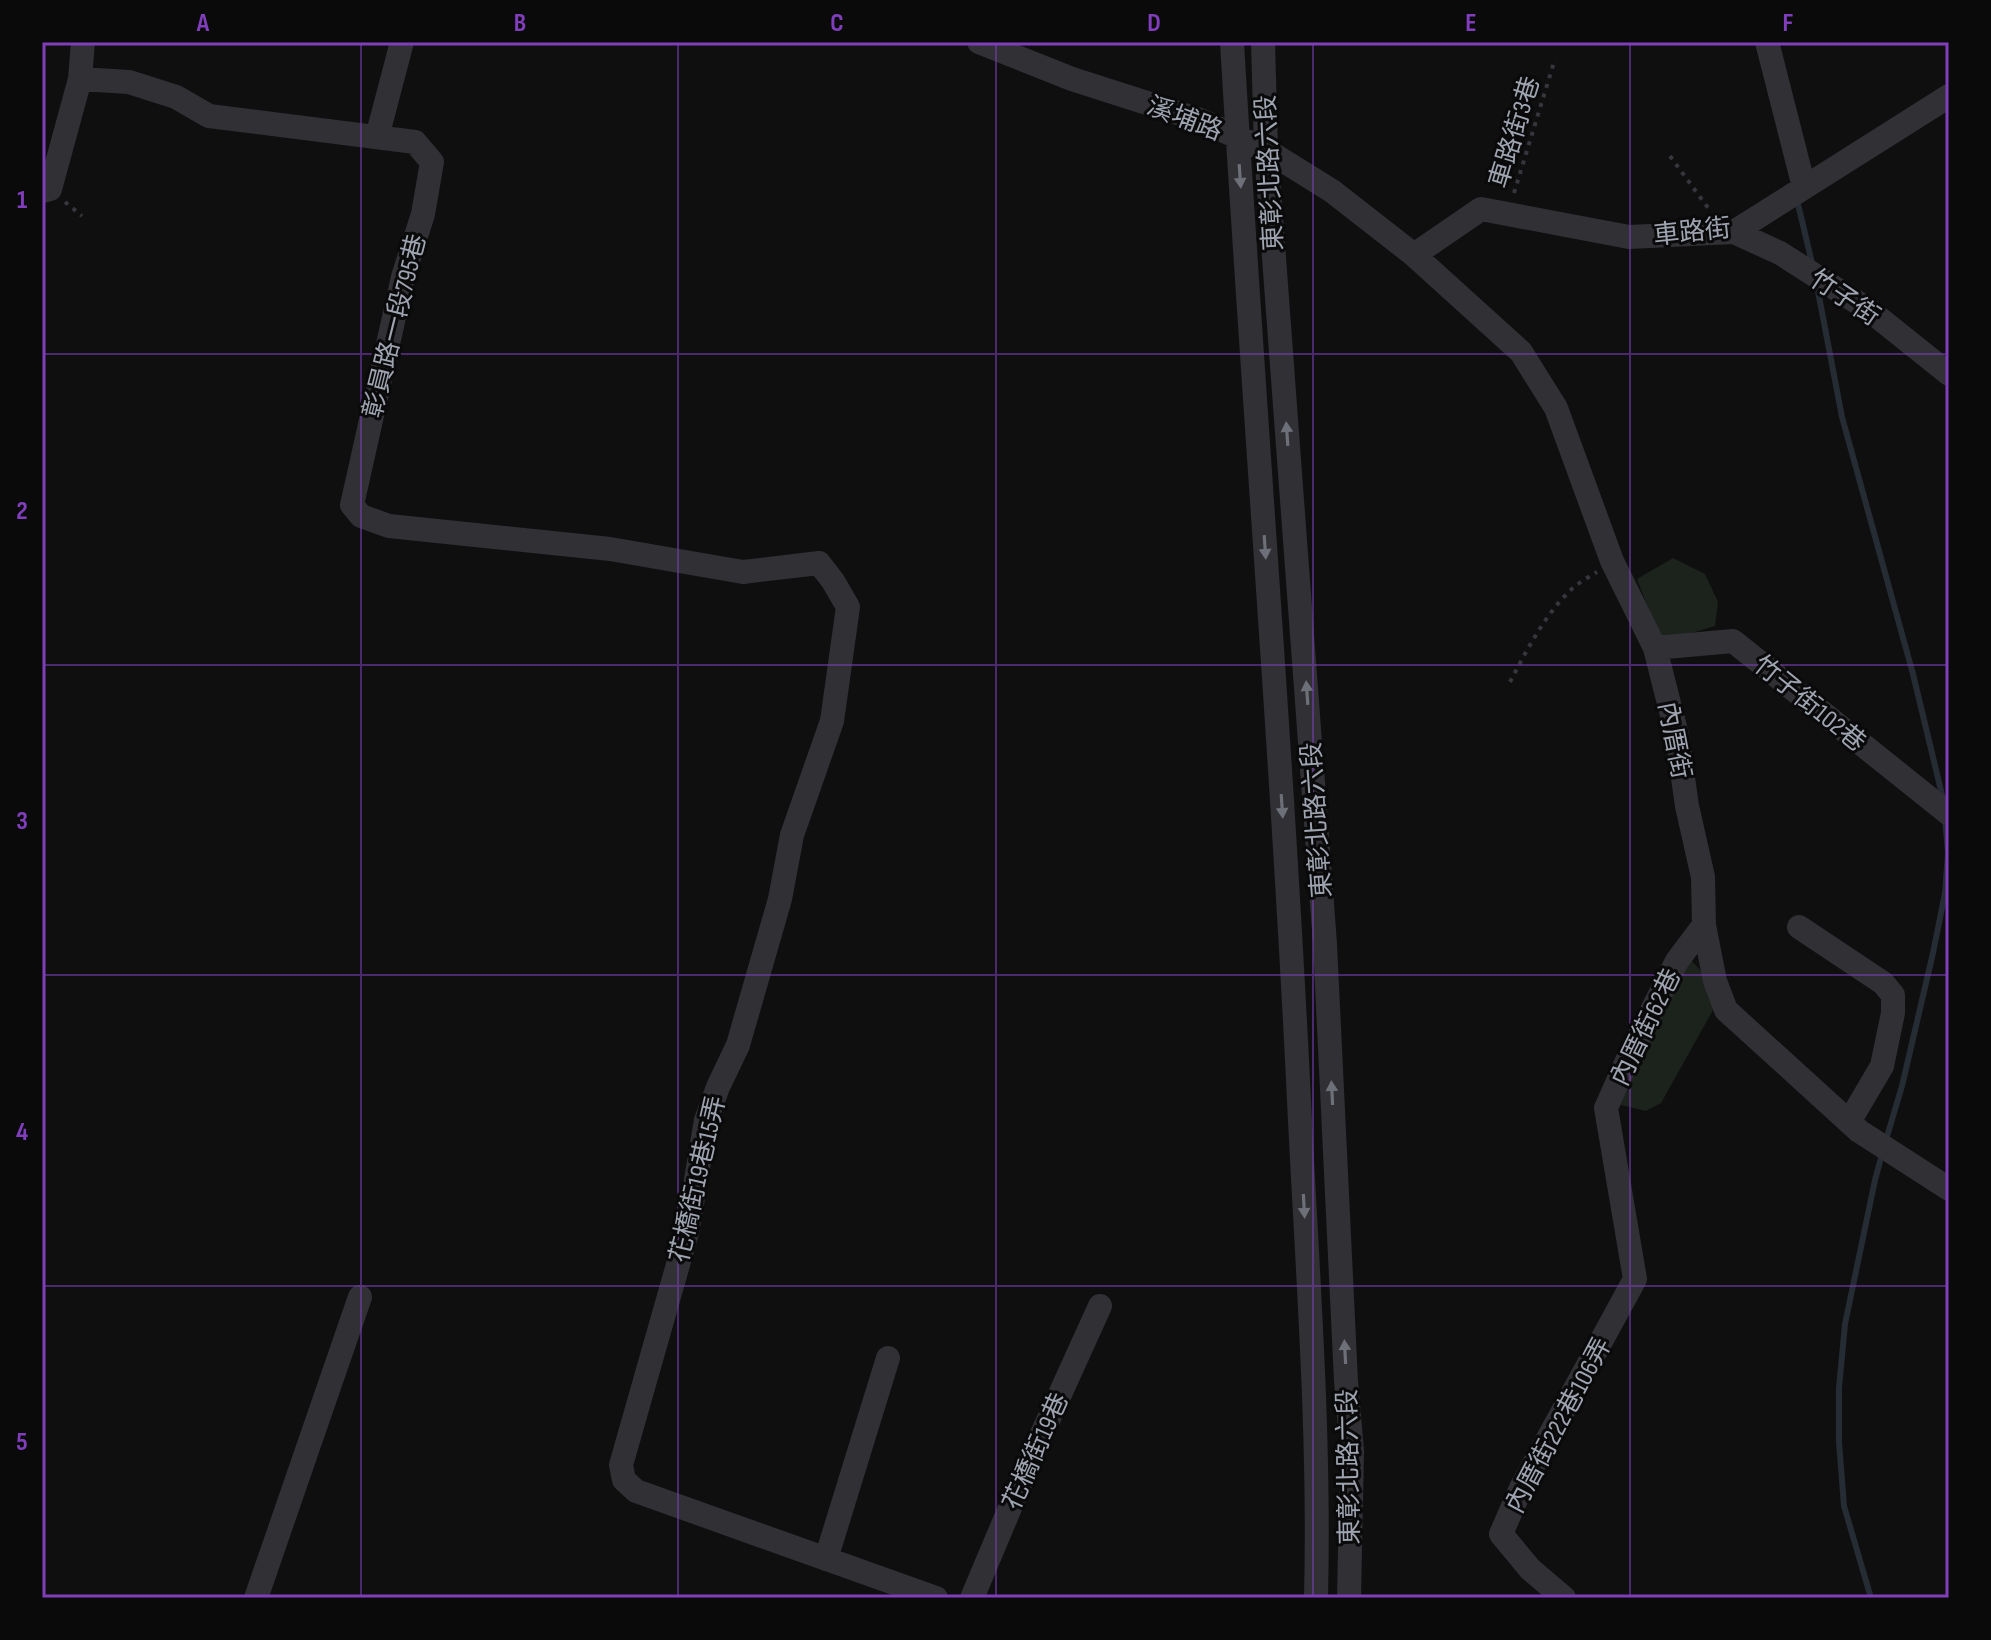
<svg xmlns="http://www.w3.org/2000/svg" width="1991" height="1640" font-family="'Sofia Sans Condensed','Noto Sans TC',sans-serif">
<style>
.green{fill:#1b231c}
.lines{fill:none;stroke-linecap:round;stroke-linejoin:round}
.stream{stroke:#252c34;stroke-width:6}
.path{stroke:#36373c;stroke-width:4;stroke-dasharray:4 6;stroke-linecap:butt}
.minor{stroke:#303035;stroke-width:24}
.oneway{fill:#6d7079}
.grid{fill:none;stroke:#803ebd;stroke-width:2;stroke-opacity:0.55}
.labels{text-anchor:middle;stroke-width:6;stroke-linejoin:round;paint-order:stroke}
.street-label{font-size:26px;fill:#9fa4b1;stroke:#0a0a0b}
.neatline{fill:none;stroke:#803ebd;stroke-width:3}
.grid-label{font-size:26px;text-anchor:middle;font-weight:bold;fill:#803ebd}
</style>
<rect width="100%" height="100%" fill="#0f0f10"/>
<path class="green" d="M 1673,558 L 1705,574 L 1718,602 L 1715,626 L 1661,642 L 1637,579 Z
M 1690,959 L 1722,994 L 1661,1103 L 1646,1111 L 1613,1103 Z"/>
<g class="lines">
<path class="stream" d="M 1797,200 L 1813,267
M 1817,286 L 1842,417 L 1913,674 L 1943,799
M 1886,1140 L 1902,1086 L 1933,953 L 1945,893 L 1948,853 L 1945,818
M 1871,1598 L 1844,1506 L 1839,1442 L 1839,1388 L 1845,1324 L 1875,1180 L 1882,1154"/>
<path class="path" d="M 1670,156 L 1711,212
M 1514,193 L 1555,59
M 65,202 L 82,216
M 1510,682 C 1528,648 1546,612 1575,586 C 1582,581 1590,576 1597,572"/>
<path class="minor" d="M 979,42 L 1072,79 L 1200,120 L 1266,150 L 1332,191 L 1414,255 L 1521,352 L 1556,408 L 1612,561 L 1655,648 L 1677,735 L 1687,806 L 1703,877 L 1704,925 L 1715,981 L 1726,1010 L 1859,1131 L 1949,1189
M 1232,42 C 1253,402 1283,761 1300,1121 C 1308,1280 1320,1439 1316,1598
M 1263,42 L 1266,150 L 1325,944 L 1346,1381 L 1352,1451 L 1349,1598
M 1767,42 L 1804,187
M 80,79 L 83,42
M 377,137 L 402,42
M 42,191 L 50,189 L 80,79 L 129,82 L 176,97 L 209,116 L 415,142 L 432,162 L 423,214 L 403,277 L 352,505 L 361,516 L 389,526 L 610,549 L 743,572 L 819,563 L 833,581 L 848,607 L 832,721 L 792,835 L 780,899 L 738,1045 L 718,1087 L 706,1120 L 687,1233 L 621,1465 L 624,1480 L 636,1491 L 936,1598
M 1734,232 L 1780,253 L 1869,310 L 1949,374
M 1414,255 L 1481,209 L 1629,237 L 1734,232 L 1949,96
M 1655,648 L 1733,641 L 1949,814
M 1799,927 L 1883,983 L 1893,995 L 1893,1013 L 1882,1066 L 1849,1122
M 826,1559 L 888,1358
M 256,1598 L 360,1297
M 972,1598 L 1031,1458 L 1100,1306
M 1564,1598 L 1530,1569 L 1501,1534 L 1521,1488 L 1635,1279 L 1606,1108 L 1630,1054 L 1677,961 L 1704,925"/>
</g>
<defs><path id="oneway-solid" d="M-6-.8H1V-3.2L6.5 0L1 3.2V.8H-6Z" transform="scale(2)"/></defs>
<g class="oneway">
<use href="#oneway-solid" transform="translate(1240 176) rotate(86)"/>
<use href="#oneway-solid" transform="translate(1287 434) rotate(-94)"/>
<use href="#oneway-solid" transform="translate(1265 547) rotate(86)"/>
<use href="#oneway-solid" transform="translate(1307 693) rotate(-94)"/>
<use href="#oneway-solid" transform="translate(1282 806) rotate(86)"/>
<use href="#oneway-solid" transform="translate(1332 1093) rotate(-93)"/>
<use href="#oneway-solid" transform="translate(1304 1206) rotate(87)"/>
<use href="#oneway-solid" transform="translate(1345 1352) rotate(-93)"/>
</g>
<path class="grid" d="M 361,42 L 361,1598M 678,42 L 678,1598M 996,42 L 996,1598M 1313,42 L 1313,1598M 1630,42 L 1630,1598M 42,354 L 1949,354M 42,665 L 1949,665M 42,975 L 1949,975M 42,1286 L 1949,1286"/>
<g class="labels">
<g class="street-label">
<text transform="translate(1185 118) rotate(21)" y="9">溪埔路</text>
<text transform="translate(1514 132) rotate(-73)" y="9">車路街3巷</text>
<text transform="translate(1269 173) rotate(-93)" y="9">東彰北路六段</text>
<text transform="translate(1692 231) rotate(-6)" y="9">車路街</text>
<text transform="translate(1845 297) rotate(34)" y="9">竹子街</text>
<text transform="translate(394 326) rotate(-76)" y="9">彰員路一段795巷</text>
<text transform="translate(1810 703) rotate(39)" y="9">竹子街102巷</text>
<text transform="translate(1675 740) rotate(79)" y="9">內厝街</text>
<text transform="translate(1316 820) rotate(-94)" y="9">東彰北路六段</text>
<text transform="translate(1645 1027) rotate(-64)" y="9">內厝街62巷</text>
<text transform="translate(697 1179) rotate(-77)" y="9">花橋街19巷15弄</text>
<text transform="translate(1558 1425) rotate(-62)" y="9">內厝街222巷106弄</text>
<text transform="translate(1035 1451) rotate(-66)" y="9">花橋街19巷</text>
<text transform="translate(1348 1467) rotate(-91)" y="9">東彰北路六段</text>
</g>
</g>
<rect width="1991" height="1640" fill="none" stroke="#0a0a0b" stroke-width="88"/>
<rect x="44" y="44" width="1903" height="1552" class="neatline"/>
<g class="grid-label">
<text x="203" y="31">A</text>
<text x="520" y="31">B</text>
<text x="837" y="31">C</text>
<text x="1154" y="31">D</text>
<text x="1471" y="31">E</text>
<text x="1788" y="31">F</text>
<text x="22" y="208">1</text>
<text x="22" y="519">2</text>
<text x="22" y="829">3</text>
<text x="22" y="1140">4</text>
<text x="22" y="1450">5</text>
</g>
</svg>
